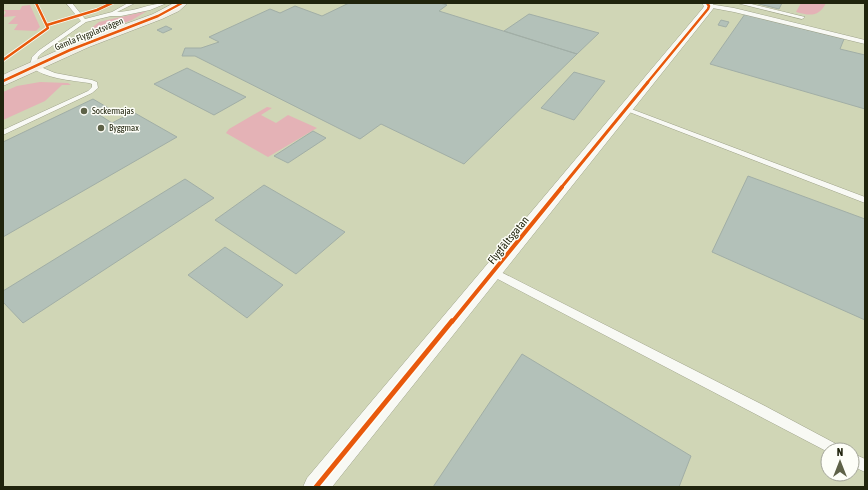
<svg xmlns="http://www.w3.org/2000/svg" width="868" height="490" font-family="'Asap Condensed',sans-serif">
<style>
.green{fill:#e4b2b6}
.building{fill:#b3c1b9;stroke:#a1aea6}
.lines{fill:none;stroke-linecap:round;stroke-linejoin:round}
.lane-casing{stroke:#9ea289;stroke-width:1}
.street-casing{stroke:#9ea289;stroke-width:1}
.secondary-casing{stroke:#9ea289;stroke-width:1}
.lane{fill:#f8f9f4;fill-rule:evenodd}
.street{fill:#f8f9f4;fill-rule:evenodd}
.secondary{fill:#f1efe6;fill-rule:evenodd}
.cycleway-far3-casing{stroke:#fdfef8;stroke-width:4}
.cycleway-far2-casing{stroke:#fdfef8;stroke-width:5}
.cycleway-far1-casing{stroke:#fdfef8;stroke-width:6}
.cycleway-casing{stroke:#fdfef8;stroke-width:8}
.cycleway-far3{stroke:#e8590c;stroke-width:2.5}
.cycleway-far2{stroke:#e8590c;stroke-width:3}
.cycleway-far1{stroke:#e8590c;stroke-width:4}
.cycleway{stroke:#e8590c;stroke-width:5}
.poi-dot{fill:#5e6248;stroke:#fdfef8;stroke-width:1.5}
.labels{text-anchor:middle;stroke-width:3;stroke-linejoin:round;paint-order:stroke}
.far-street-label{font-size:9px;fill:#20240d;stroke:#fdfef8}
.far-poi-label{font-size:9px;fill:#20240d;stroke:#fdfef8;text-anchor:start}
.street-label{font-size:11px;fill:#20240d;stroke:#fdfef8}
</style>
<rect width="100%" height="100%" fill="#d0d6b6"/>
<path class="green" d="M 801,3 L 826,3 C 819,17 810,16 796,12 Z
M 30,5 L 40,27 L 36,31 L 14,30 L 18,24 L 8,24 L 16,16 L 3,17 L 6,12 L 3,10 L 20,10 L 22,6 Z
M 147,11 L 132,20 L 89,37 L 86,35 L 94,30 L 90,29 L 99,22 Z
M 40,82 L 68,83 L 71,85 L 62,85 L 45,101 L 3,120 L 3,92 L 17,86 Z
M 267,107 L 272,108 L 261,115 L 276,123 L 288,115 L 317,128 L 268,157 L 226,133 L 229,129 Z"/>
<path class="building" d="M 349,3 L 440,3 L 447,5 L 439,11 L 577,54 L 464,164 L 381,124 L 360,139 L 195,56 L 182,56 L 185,48 L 201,48 L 219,42 L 209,37 L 270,9 L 280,13 L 295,6 L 322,16 Z
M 755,3 L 782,3 L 779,9 Z
M 529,14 L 599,33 L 577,54 L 504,31 Z
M 745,14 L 844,39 L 840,49 L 865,55 L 865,109 L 710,64 Z
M 721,20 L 729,22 L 726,27 L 718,25 Z
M 166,26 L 172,29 L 163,33 L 157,30 Z
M 187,68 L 246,97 L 214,115 L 154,84 Z
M 574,72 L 605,81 L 574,120 L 541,108 Z
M 93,99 L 110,109 L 98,114 L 112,123 L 133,112 L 177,137 L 3,237 L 3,142 Z
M 313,131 L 326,138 L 288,163 L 274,156 Z
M 748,176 L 865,219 L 865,320 L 712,252 Z
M 185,179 L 214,198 L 23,323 L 3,302 L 3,291 Z
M 264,185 L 345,232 L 296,274 L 215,220 Z
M 225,247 L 283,285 L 247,318 L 188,275 Z
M 522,354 L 691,456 L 679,487 L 433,487 Z"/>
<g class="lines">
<g class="lane-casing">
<path id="lane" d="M 66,3 L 72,3 L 85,19 L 112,12 L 128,3 L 135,3 L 117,12 C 134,12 150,3 167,3 L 150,10 L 121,16 L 111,16 L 86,22 L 42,53 L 38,57 L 36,65 L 55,73 L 92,80 L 97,82 L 98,88 L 92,93 L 3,135 L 3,130 L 88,91 L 92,87 L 92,84 L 89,83 C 70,80 45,79 30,66 L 32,57 L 38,51 L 81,21 Z
M 737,3 L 747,3 L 805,17 L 802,19 Z
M 709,4 L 734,8 L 865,40 L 865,44 L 734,12 L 707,7 L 707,5 Z
M 626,107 L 865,197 L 865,203 L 624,110 L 624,108 Z
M 493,268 L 765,406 L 840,446 L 842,450 L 828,450 L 828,452 L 490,275 L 488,272 L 490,269 Z
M 852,453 L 865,459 L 865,472 L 852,466 Z"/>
</g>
<g class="street-casing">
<path id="street" d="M 702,3 L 712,3 L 714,6 L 713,9 L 332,487 L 303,487 L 307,478 L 703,8 L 704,6 Z"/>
</g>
<g class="secondary-casing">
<path id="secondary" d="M 174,3 L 188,3 L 179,11 L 162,19 L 89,47 L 3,86 L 3,75 L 11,71 L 79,41 L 153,14 Z"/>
</g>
<use href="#lane" class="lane"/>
<use href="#street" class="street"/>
<use href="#secondary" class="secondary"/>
<g class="cycleway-far3-casing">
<path id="cycleway-far3" d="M 47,25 L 97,10 L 112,3
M 3,60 L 48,28 L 36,3
M 3,81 L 70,50 L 158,16 L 182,3
M 647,83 L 708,9 L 709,6 L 707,3"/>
</g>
<g class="cycleway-far2-casing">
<path id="cycleway-far2" d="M 561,188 L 648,82"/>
</g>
<g class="cycleway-far1-casing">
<path id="cycleway-far1" d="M 452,322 L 562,187"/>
</g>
<g class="cycleway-casing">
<path id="cycleway" d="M 316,487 L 452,321"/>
</g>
<use href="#cycleway-far3" class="cycleway-far3"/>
<use href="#cycleway-far2" class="cycleway-far2"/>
<use href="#cycleway-far1" class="cycleway-far1"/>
<use href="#cycleway" class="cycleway"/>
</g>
<g class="poi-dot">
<circle cx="84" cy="111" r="4"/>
<circle cx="101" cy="128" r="4"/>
</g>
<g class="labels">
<g class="far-street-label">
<text transform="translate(89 34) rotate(-22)" y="3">Gamla Flygplatsvägen</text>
</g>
<g class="far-poi-label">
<text x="92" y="114">Sockermajas</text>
<text x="109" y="131">Byggmax</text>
</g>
<g class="street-label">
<text transform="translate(508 240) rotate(-51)" y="4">Flygfältsgatan</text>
</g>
</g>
<rect width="868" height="490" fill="none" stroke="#20240d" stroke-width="8"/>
<g transform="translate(840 462)"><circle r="19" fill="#fdfef8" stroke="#a5a79a"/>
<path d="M0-3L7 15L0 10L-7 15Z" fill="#5e6248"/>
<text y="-6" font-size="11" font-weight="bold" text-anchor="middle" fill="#20240d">N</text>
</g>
</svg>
